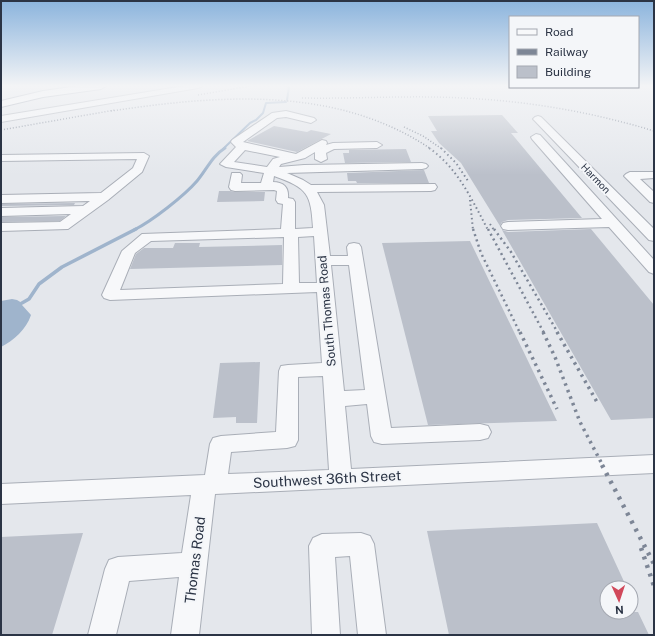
<svg xmlns="http://www.w3.org/2000/svg" width="655" height="636" font-family="'Public Sans',sans-serif">
<style>
.water{fill:#9fb4cc}
.lines{fill:none;stroke-linecap:round;stroke-linejoin:round}
.stream-far2{stroke:#9fb4cc;stroke-width:2}
.stream-far1{stroke:#9fb4cc;stroke-width:3}
.stream{stroke:#9fb4cc;stroke-width:3.5}
.building{fill:#bbc0ca}
.minor-casing{stroke:#a9aeb7;stroke-width:2}
.highway-casing{stroke:#8b94a3;stroke-width:2}
.minor{fill:#f7f8fa;fill-rule:evenodd}
.highway{fill:#fff;fill-rule:evenodd}
.rail-far4{stroke:#7d8696;stroke-width:1.5;stroke-dasharray:1 2;stroke-linecap:butt}
.rail-far3{stroke:#7d8696;stroke-width:2;stroke-dasharray:1.5 3;stroke-linecap:butt}
.rail-far2{stroke:#7d8696;stroke-width:2.5;stroke-dasharray:2 3.5;stroke-linecap:butt}
.rail-far1{stroke:#7d8696;stroke-width:3.5;stroke-dasharray:2.5 4.5;stroke-linecap:butt}
.rail{stroke:#7d8696;stroke-width:4.5;stroke-dasharray:3 6;stroke-linecap:butt}
.labels{text-anchor:middle;stroke-width:4;stroke-linejoin:round;paint-order:stroke}
.far-street-label{font-size:10px;fill:#2b3445;stroke:#f4f6f9}
.street-label{font-size:12px;fill:#2b3445;stroke:#f4f6f9}
.near-street-label{font-size:14px;fill:#2b3445;stroke:#f4f6f9}
</style>
<rect width="100%" height="100%" fill="#e4e7ec"/>
<path class="water" d="M 12,299 L 17,300 L 22,303 L 22,305 L 31,315 C 26,330 14,340 1,347 L 1,301 Z"/>
<g class="lines">
<path class="stream-far2" d="M 287,86 L 289,87 L 287,100
M 223,149 L 250,123 L 256,120 L 263,113 L 266,103 L 286,102"/>
<path class="stream-far1" d="M 134,230 C 152,221 184,196 197,181 C 207,169 212,156 225,148"/>
<path class="stream" d="M 22,303 L 29,299 L 39,284 L 62,267 L 136,229"/>
</g>
<path class="building" d="M 502,115 L 518,133 L 511,133 L 582,218 L 508,220 L 502,222 L 500,226 L 461,163 L 439,143 L 431,131 L 437,131 L 428,116 Z
M 274,126 L 307,132 L 311,130 L 331,134 L 297,152 L 247,141 Z
M 406,149 L 411,162 L 345,163 L 343,153 L 349,153 L 349,150 Z
M 424,170 L 429,183 L 357,183 L 356,181 L 348,181 L 347,173 Z
M 219,191 L 230,191 L 235,192 L 265,192 L 264,201 L 217,202 Z
M 75,203 L 74,205 L 1,206 L 1,204 Z
M 66,216 L 60,221 L 1,222 L 1,217 Z
M 591,229 L 654,305 L 654,418 L 611,420 L 502,230 L 508,232 Z
M 470,241 L 557,421 L 428,425 L 382,243 Z
M 175,243 L 200,243 L 199,247 L 282,245 L 282,265 L 130,269 L 136,254 L 144,248 L 173,248 Z
M 260,362 L 257,423 L 236,423 L 236,417 L 213,418 L 220,363 Z
M 597,523 L 627,588 L 607,588 L 607,612 L 638,612 L 649,635 L 449,635 L 427,531 Z
M 83,533 L 52,635 L 1,635 L 1,537 Z"/>
<g class="lines">
<g class="minor-casing">
<path id="minor" d="M 184,86 L 202,86 L 198,88 L 1,122 L 1,116 Z
M 286,111 L 314,118 L 316,120 L 311,123 L 286,117 L 277,118 L 243,142 L 296,154 L 322,140 L 326,141 L 327,143 L 326,145 L 333,143 L 377,142 L 382,145 L 377,148 L 334,149 L 326,153 L 327,159 L 321,162 L 315,159 L 315,152 L 305,158 L 281,164 L 279,167 L 304,165 L 422,163 L 426,164 L 428,166 L 426,168 L 422,169 L 287,173 L 303,180 L 311,185 L 435,184 L 437,187 L 435,190 L 431,191 L 317,192 L 324,205 L 330,256 L 348,256 L 347,247 L 349,244 L 354,243 L 359,244 L 361,247 L 391,428 L 480,424 L 488,426 L 491,432 L 488,438 L 480,440 L 382,444 L 374,442 L 371,436 L 367,404 L 345,406 L 351,469 L 654,455 L 654,473 L 215,494 L 199,635 L 171,635 L 179,577 L 129,581 L 116,635 L 88,635 L 105,569 L 109,560 L 118,557 L 182,553 L 191,495 L 1,504 L 1,484 L 205,475 L 210,444 L 213,438 L 221,436 L 276,432 L 279,371 L 281,366 L 288,365 L 322,363 L 317,292 L 110,300 L 104,298 L 102,295 L 122,251 L 142,234 L 281,229 L 283,204 L 278,203 L 276,200 L 277,191 L 274,190 L 235,191 L 231,190 L 229,187 L 232,173 L 240,173 L 242,175 L 241,183 L 261,183 L 264,173 L 226,167 L 220,164 L 236,147 L 231,142 L 232,140 L 272,113 ZM 245,150 L 280,157 L 273,159 L 267,167 L 234,162 ZM 274,176 C 308,188 311,194 313,228 L 295,229 L 295,202 L 293,199 L 288,198 C 289,188 284,182 273,182 ZM 314,236 L 317,283 L 299,283 L 298,237 ZM 284,237 L 283,284 L 120,290 L 135,253 L 151,241 ZM 331,265 L 349,265 L 365,390 L 344,391 ZM 323,376 L 329,470 L 228,474 L 231,452 L 287,448 L 295,446 L 298,440 L 298,377 Z
M 538,116 L 541,117 L 654,229 L 654,241 L 649,240 L 535,121 L 533,119 L 535,117 Z
M 536,134 L 540,135 L 654,260 L 654,274 L 649,272 L 609,227 L 508,230 L 503,229 L 501,226 L 503,223 L 508,222 L 602,219 L 532,139 L 531,137 Z
M 144,153 L 149,156 L 142,172 L 108,200 L 68,229 L 1,231 L 1,223 L 60,222 L 71,214 L 1,216 L 1,208 L 83,206 L 90,201 L 1,203 L 1,195 L 101,193 L 133,168 L 137,159 L 1,161 L 1,155 Z
M 630,172 L 654,172 L 654,178 L 640,179 L 654,192 L 654,203 L 650,202 L 624,176 L 626,174 Z
M 361,533 L 370,536 L 374,544 L 386,635 L 358,635 L 350,556 L 335,557 L 340,635 L 312,635 L 309,546 L 313,538 L 322,534 Z"/>
</g>
<g class="highway-casing">
<path id="highway" d="M 78,86 L 106,86 L 101,89 L 43,97 L 1,107 L 1,101 L 43,91 Z"/>
</g>
<use href="#minor" class="minor"/>
<use href="#highway" class="highway"/>
<path class="rail-far4" d="M 198,95 L 250,86
M 302,98 C 356,99 409,95 463,98 C 528,101 592,112 654,131
M 111,111 C 219,95 336,85 431,149
M 404,127 L 423,136 L 442,149
M 1,130 L 115,110"/>
<path class="rail-far3" d="M 429,148 C 458,168 472,200 488,230
M 441,148 L 456,163 L 468,181
M 470,200 L 473,230
M 490,224 L 494,230"/>
<path class="rail-far2" d="M 473,229 L 481,253 L 520,333
M 488,229 L 544,333
M 494,229 L 511,252 L 558,333"/>
<path class="rail-far1" d="M 520,332 L 557,409
M 543,332 L 555,357 L 580,422 L 603,466
M 557,332 L 597,402"/>
<path class="rail" d="M 602,465 L 654,564
M 641,548 L 654,586"/>
</g>
<linearGradient id="sky" x2="0" y2="1"><stop stop-color="#8bb4dd"/><stop offset="0.49" stop-color="#f3f4f6"/><stop offset="1" stop-color="#f3f4f6" stop-opacity="0"/></linearGradient>
<rect width="655" height="175" fill="url(#sky)"/>
<g class="labels">
<g class="far-street-label">
<text transform="translate(596 178) rotate(46)" y="4">Harmon</text>
</g>
<g class="street-label">
<text transform="translate(327 311) rotate(-95)" y="4">South Thomas Road</text>
</g>
<g class="near-street-label">
<text transform="translate(327 479) rotate(-3)" y="5">Southwest 36th Street</text>
<text transform="translate(195 560) rotate(-83)" y="5">Thomas Road</text>
</g>
</g>
<rect width="655" height="636" fill="none" stroke="#2b3445" stroke-width="4"/>
<rect x="509" y="16" width="130" height="72" fill="#f4f6f9" stroke="#a4a8b1"/>
<rect x="517" y="29" width="20" height="6" fill="#f7f8fa" stroke="#a4a8b1"/>
<text x="545" y="36" font-size="12" fill="#2b3445">Road</text>
<rect x="517" y="49" width="20" height="6" fill="#7d8696" stroke="#a4a8b1"/>
<text x="545" y="56" font-size="12" fill="#2b3445">Railway</text>
<rect x="517" y="66" width="20" height="12" fill="#bbc0ca" stroke="#a4a8b1"/>
<text x="545" y="76" font-size="12" fill="#2b3445">Building</text>
<g transform="translate(619 600) rotate(177)"><circle r="19" fill="#f4f6f9" stroke="#a4a8b1"/>
<path d="M0-3L7 15L0 10L-7 15Z" fill="#d1495b"/>
<text y="-6" font-size="11" font-weight="bold" text-anchor="middle" fill="#2b3445">N</text>
</g>
</svg>
